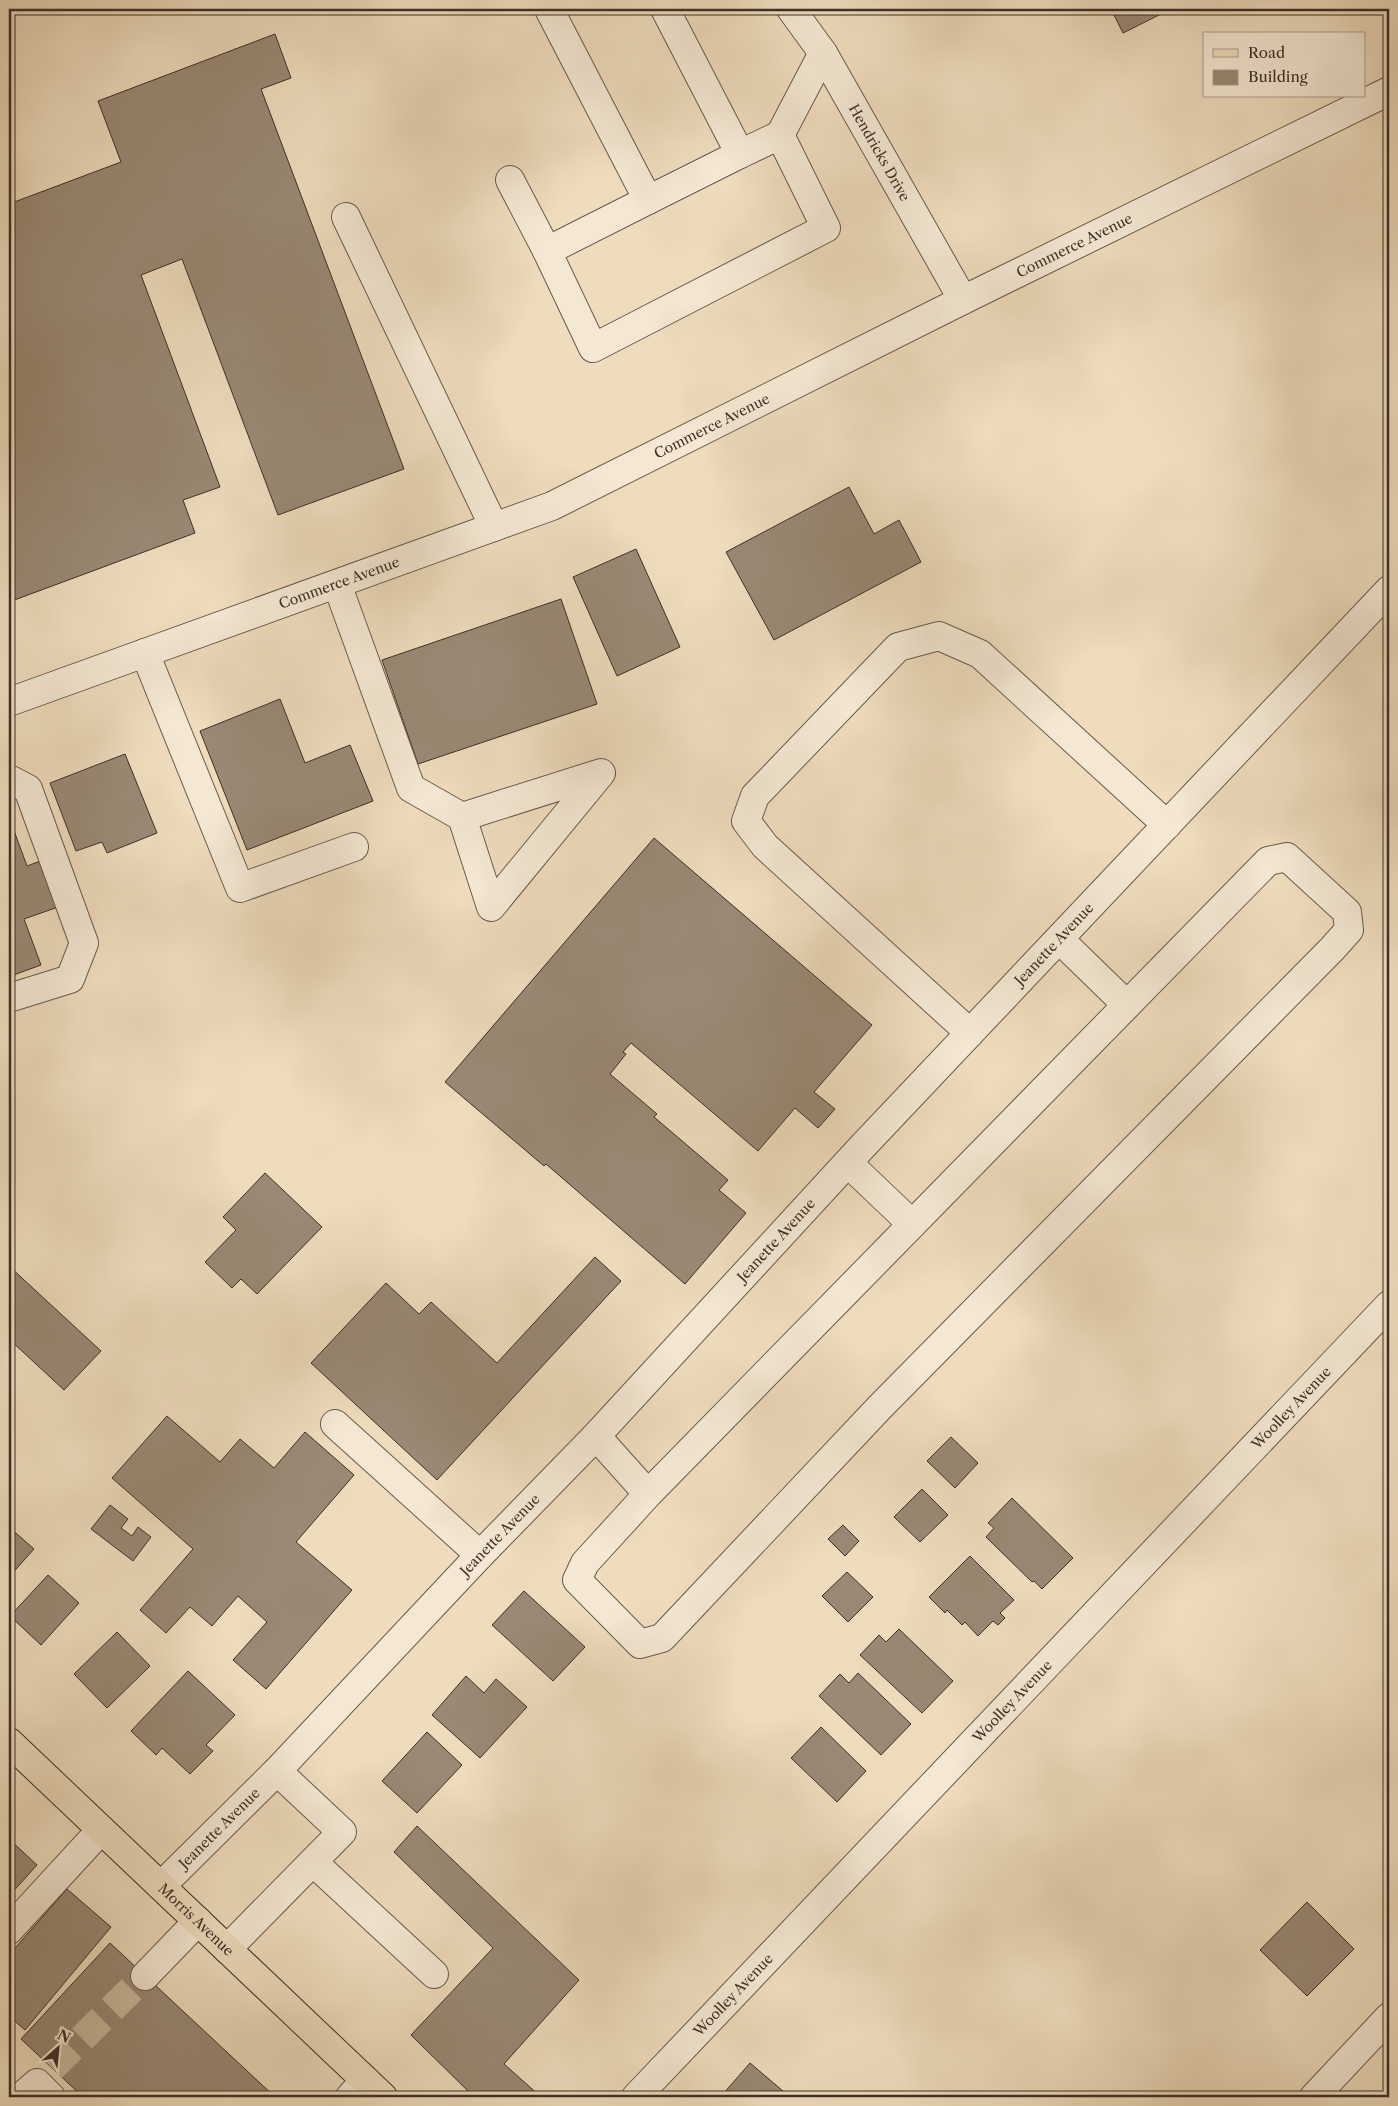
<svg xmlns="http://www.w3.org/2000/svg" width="1398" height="2106" font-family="'Libre Caslon Text',serif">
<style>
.building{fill:#998975;stroke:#3c3028}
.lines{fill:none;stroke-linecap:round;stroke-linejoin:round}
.minor-tunnel{stroke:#caba9f;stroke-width:28;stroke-dasharray:28 14;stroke-linecap:butt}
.minor-casing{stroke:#685b4d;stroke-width:30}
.major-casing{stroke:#3c3028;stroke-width:30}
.minor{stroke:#f4e8d4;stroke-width:28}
.major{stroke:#eedcbd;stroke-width:28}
.labels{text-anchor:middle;stroke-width:5;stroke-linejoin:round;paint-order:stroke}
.street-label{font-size:14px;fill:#3c3028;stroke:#f4e8d4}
</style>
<rect width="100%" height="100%" fill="#eedcbd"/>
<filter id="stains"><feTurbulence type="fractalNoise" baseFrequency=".004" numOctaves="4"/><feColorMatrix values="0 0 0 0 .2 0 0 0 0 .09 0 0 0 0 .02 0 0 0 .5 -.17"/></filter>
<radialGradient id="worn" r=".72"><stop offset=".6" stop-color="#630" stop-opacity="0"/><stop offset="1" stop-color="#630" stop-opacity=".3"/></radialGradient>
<path class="building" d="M 1111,9 L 1171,9 L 1123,33 Z
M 275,34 L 291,78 L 261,89 L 404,469 L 278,515 L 182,259 L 141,275 L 220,487 L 183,500 L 195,533 L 9,602 L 9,204 L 121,162 L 98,101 Z
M 849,487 L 874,534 L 899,520 L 921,562 L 774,640 L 726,552 Z
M 636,549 L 680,647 L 617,676 L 573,577 Z
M 561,599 L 597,704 L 418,764 L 382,660 Z
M 280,699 L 305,763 L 350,745 L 373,801 L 247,850 L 200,731 Z
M 125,754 L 157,833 L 107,853 L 102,842 L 76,851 L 50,783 Z
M 9,817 L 27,866 L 43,860 L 61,906 L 24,919 L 41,965 L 11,976 L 16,990 L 9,992 Z
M 654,838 L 872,1025 L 814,1092 L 835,1109 L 818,1128 L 795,1108 L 758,1151 L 631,1043 L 623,1052 L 626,1054 L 610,1074 L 657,1114 L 654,1117 L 728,1180 L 719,1190 L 746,1213 L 685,1284 L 546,1164 L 544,1166 L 445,1082 Z
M 265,1173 L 322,1227 L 257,1294 L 241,1279 L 232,1288 L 205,1262 L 236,1230 L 223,1217 Z
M 595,1257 L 621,1281 L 437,1480 L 311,1363 L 386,1283 L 419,1314 L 431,1302 L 497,1363 Z
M 9,1266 L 101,1351 L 64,1390 L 9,1339 Z
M 167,1416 L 220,1462 L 240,1439 L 274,1468 L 305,1432 L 354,1475 L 296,1542 L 352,1590 L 266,1689 L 233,1660 L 267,1622 L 238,1596 L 212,1626 L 190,1607 L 166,1633 L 140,1610 L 193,1549 L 112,1478 Z
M 951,1437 L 978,1463 L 955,1488 L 927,1461 Z
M 922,1489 L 948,1515 L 920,1542 L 894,1517 Z
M 1012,1498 L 1073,1558 L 1042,1589 L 1034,1581 L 1032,1582 L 986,1537 L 994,1528 L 988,1523 Z
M 110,1505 L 128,1519 L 121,1528 L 132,1536 L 138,1527 L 151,1537 L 133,1561 L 91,1529 Z
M 843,1525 L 859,1541 L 845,1556 L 828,1539 Z
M 9,1527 L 34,1549 L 9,1577 Z
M 970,1556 L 1014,1600 L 1000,1613 L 1005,1618 L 998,1625 L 993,1621 L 978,1636 L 965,1622 L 962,1625 L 947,1610 L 945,1613 L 929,1597 Z
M 847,1572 L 873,1597 L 848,1622 L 822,1596 Z
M 48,1575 L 79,1603 L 41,1645 L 10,1616 Z
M 524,1591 L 585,1647 L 553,1681 L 492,1625 Z
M 899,1629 L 953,1681 L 922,1713 L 860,1655 L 879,1635 L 886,1642 Z
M 117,1632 L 150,1666 L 107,1708 L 74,1674 Z
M 188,1671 L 235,1715 L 206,1745 L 213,1751 L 190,1774 L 162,1748 L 156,1755 L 131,1731 Z
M 858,1673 L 911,1724 L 881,1755 L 819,1696 L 840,1674 L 849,1683 Z
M 466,1676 L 484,1693 L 496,1679 L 527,1707 L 480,1758 L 432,1715 Z
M 821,1727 L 866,1771 L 837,1802 L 791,1758 Z
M 427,1732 L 462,1765 L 417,1813 L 382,1781 Z
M 417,1826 L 579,1980 L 504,2064 L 541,2097 L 469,2097 L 471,2094 L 411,2035 L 493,1948 L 394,1852 Z
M 9,1839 L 37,1865 L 9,1896 Z
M 67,1889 L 111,1927 L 25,2030 L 9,2016 L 9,1995 L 15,1988 L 9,1982 L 9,1955 Z
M 1307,1902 L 1354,1949 L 1307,1996 L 1260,1950 Z
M 110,1943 L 275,2097 L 83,2097 L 21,2039 Z
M 750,2063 L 790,2097 L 727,2097 L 723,2094 Z"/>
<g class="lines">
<path class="minor-tunnel" d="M 52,2068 L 145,1976"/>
<g class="minor-casing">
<g id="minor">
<path d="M 549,9 L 648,200 L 740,154 L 665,9"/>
<path id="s1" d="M 791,9 L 823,53 L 963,300"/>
<path d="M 780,135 L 823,53"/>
<path d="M 510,180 L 547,251"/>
<path d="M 648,200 L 547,251 L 593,348 L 826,228 L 780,135 L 740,154"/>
<path d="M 346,217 L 494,527"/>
<path d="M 337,584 L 411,788 L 462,817 L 601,773 L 491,907 L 462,817"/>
<path d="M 145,653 L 240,888 L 354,847"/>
<path id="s2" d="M 9,702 L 552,506 L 963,300 L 1389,91"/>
<path d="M 9,779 L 28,789 L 84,943 L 70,979 L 9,998"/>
<path d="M 1059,939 L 1127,1005"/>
<path d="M 970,1033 L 765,846 L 746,821 L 755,796 L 898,647 L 939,636 L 980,654 L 1167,825"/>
<path d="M 848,1163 L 912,1224"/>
<path d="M 335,1424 L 480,1555"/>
<path d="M 596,1436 L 648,1494 L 585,1563 L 577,1580 L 640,1644 L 662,1638 L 879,1408 L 1332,949 L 1349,930 L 1347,912 L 1287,857 L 1268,861 L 648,1494"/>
<path d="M 313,1862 L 434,1974"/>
<path id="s3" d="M 161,1886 L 277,1771 L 480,1555 L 596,1436 L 861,1148 L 1389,590"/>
<path d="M 9,1930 L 101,1830"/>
<path d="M 227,1949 L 342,1832 L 277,1771"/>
<path d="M 145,1976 L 198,1921"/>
<path d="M 21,2097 L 37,2083 L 51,2097"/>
<path d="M 350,2097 L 365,2080"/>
<path id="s4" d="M 636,2097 L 1389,1305"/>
<path d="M 1314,2097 L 1389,2017"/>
</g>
</g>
<g class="major-casing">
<g id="major">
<path id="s5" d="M 9,1742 L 383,2097"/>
</g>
</g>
<use href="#minor" class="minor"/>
<use href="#major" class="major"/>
</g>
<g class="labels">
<g class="street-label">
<text dy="5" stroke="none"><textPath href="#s1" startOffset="169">Hendricks Drive</textPath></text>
<text dy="5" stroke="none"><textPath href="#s2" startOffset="1161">Commerce Avenue</textPath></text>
<text dy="5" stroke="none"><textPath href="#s2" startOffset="756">Commerce Avenue</textPath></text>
<text dy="5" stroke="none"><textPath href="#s2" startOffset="351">Commerce Avenue</textPath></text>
<text dy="5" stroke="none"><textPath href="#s3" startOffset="1298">Jeanette Avenue</textPath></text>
<text dy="5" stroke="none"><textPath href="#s3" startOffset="892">Jeanette Avenue</textPath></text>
<text dy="5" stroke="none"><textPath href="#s4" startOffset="951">Woolley Avenue</textPath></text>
<text dy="5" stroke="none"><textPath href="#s3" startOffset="488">Jeanette Avenue</textPath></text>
<text dy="5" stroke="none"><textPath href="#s4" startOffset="546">Woolley Avenue</textPath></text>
<text dy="5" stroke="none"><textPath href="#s3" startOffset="82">Jeanette Avenue</textPath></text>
<text dy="5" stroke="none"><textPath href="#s5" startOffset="258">Morris Avenue</textPath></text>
<text dy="5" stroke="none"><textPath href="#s4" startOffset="141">Woolley Avenue</textPath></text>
</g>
</g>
<rect width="1398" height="2106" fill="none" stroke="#eedcbd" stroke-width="30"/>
<rect x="10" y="10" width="1378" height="2086" fill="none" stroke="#3c3028" stroke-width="2.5"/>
<rect x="15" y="15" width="1368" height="2076" fill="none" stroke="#3c3028"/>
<rect x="1203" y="32" width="162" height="65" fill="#f4e8d4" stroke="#aa9e8f"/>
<rect x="1213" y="49" width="25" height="8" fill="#eedcbd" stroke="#aa9e8f"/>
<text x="1248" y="58" font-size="15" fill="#3c3028">Road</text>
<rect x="1213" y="70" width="25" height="15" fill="#998975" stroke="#aa9e8f"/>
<text x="1248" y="82" font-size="15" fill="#3c3028">Building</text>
<g transform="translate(58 2048) rotate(27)" stroke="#f4e8d4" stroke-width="4" paint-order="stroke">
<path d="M0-4L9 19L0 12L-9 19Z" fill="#3c3028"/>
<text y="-8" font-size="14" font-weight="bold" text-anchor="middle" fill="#3c3028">N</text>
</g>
<rect width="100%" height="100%" filter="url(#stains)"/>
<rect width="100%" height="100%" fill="url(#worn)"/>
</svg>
